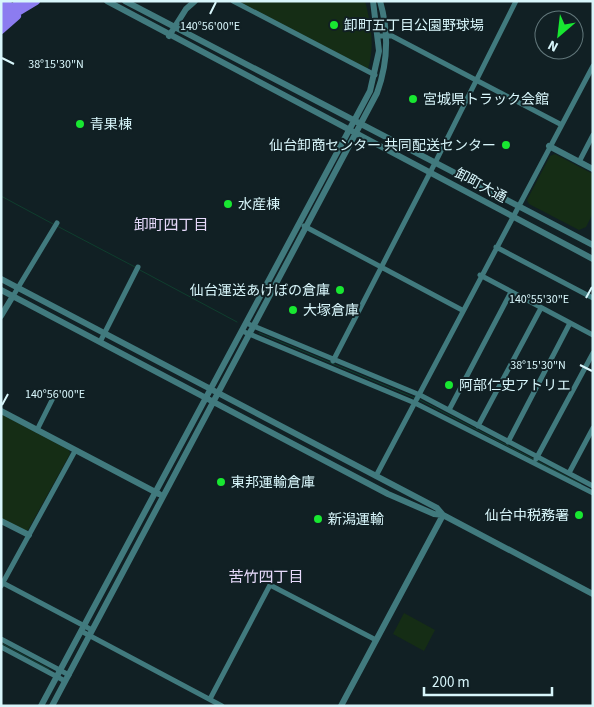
<svg xmlns="http://www.w3.org/2000/svg" width="594" height="707" font-family="'Source Sans 3','Noto Sans JP',sans-serif">
<style>
.green{fill:#152d15}
.lines{fill:none;stroke-linecap:round;stroke-linejoin:round}
.stream{stroke:#0f3e2e;stroke-width:1}
.minor{stroke:#417a7e;stroke-width:5}
.tertiary{stroke:#417a7e;stroke-width:6}
.trunk{stroke:#8c7cf0;stroke-width:8}
.ticks{fill:none;stroke:#d8f6fb;stroke-width:2}
.poi-dot{fill:#18e731;stroke:#112024;stroke-width:2}
.labels{text-anchor:middle;stroke-width:4;stroke-linejoin:round;paint-order:stroke}
.poi-label{font-size:14px;fill:#d8f6fb;stroke:#112024;text-anchor:start}
.street-label{font-size:14px;fill:#d8f6fb;stroke:#112024}
.neighbourhood-label{font-size:15px;fill:#e7dafb;stroke:#112024}
.ticks-label{font-size:12px;text-anchor:middle;fill:#d8f6fb;stroke:#112024;stroke-width:4;stroke-linejoin:round;paint-order:stroke}
</style>
<rect width="100%" height="100%" fill="#112024"/>
<path class="green" d="M 238,1 L 365,1 C 371,24 375,46 368,69 Z
M 555,154 L 593,174 L 593,213 L 586,227 L 579,230 L 529,204 L 527,200 L 550,156 Z
M 1,414 L 69,450 L 70,454 L 28,530 L 25,531 L 1,518 Z
M 404,613 L 435,630 L 424,651 L 393,634 Z"/>
<g class="lines">
<path class="stream" d="M 1,196 L 53,224
M 57,226 L 135,267
M 138,269 L 237,322
M 259,333 L 415,398
M 418,399 L 581,484
M 1,643 L 49,669"/>
<path class="minor" d="M 233,1 L 375,75
M 379,36 L 392,36 L 560,124
M 579,162 L 593,135
M 304,226 L 462,310
M 496,247 L 593,298
M 480,275 L 593,335
M 13,296 L 57,223
M 246,323 L 420,395 L 593,486
M 242,331 L 415,403 L 593,493
M 100,342 L 138,267
M 333,361 L 435,163 L 516,1
M 449,410 L 511,292
M 478,426 L 541,308
M 37,430 L 56,392
M 508,442 L 570,323
M 536,459 L 593,353
M 569,473 L 593,428
M 376,476 L 593,66
M 3,583 L 92,630
M 1,586 L 75,451
M 81,631 L 222,706
M 1,639 L 69,675
M 1,647 L 65,681
M 210,699 L 270,585 L 376,640"/>
<path class="tertiary" d="M 107,1 L 593,259
M 125,1 L 593,245
M 169,36 L 186,9 L 195,1
M 549,146 L 593,169
M 1,279 L 437,508 L 443,515 L 593,594
M 1,290 L 388,494 L 434,514 L 443,515
M 1,316 L 13,296
M 1,411 L 159,494
M 1,521 L 29,535
M 41,706 L 370,91 L 379,51 L 373,1
M 52,706 L 377,93 C 388,63 389,32 380,1
M 341,706 L 443,515"/>
<path class="trunk" d="M 1,5 L 8,1
M 1,14 L 23,1
M 1,22 L 36,1
M 1,30 L 17,16"/>
</g>
<path class="ticks" d="M 210,14 L 216,2M 2,58 L 14,64M 586,298 L 592,287M 580,365 L 592,371M 2,405 L 8,394"/>
<g class="poi-dot">
<circle cx="334" cy="25" r="5"/>
<circle cx="413" cy="99" r="5"/>
<circle cx="80" cy="124" r="5"/>
<circle cx="506" cy="145" r="5"/>
<circle cx="228" cy="204" r="5"/>
<circle cx="340" cy="290" r="5"/>
<circle cx="293" cy="310" r="5"/>
<circle cx="449" cy="385" r="5"/>
<circle cx="221" cy="482" r="5"/>
<circle cx="579" cy="515" r="5"/>
<circle cx="318" cy="519" r="5"/>
</g>
<g class="labels">
<g class="poi-label">
<text x="344" y="30">卸町五丁目公園野球場</text>
<text x="423" y="104">宮城県トラック会館</text>
<text x="90" y="129">青果棟</text>
<text x="496" y="150" text-anchor="end">仙台卸商センター 共同配送センター</text>
<text x="238" y="209">水産棟</text>
<text x="330" y="295" text-anchor="end">仙台運送あけぼの倉庫</text>
<text x="303" y="315">大塚倉庫</text>
<text x="459" y="390">阿部仁史アトリエ</text>
<text x="231" y="487">東邦運輸倉庫</text>
<text x="569" y="520" text-anchor="end">仙台中税務署</text>
<text x="328" y="524">新潟運輸</text>
</g>
<g class="street-label">
<text transform="translate(481 185) rotate(28)" y="5">卸町大通</text>
</g>
<g class="neighbourhood-label">
<text x="171" y="230">卸町四丁目</text>
<text x="266" y="582">苦竹四丁目</text>
</g>
</g>
<g class="ticks-label">
<text x="210" y="30">140°56'00"E</text>
<text x="56" y="68">38°15'30"N</text>
<text x="539" y="303">140°55'30"E</text>
<text x="538" y="369">38°15'30"N</text>
<text x="55" y="398">140°56'00"E</text>
</g>
<rect width="594" height="707" fill="none" stroke="#d8f6fb" stroke-width="5"/>
<g transform="translate(559 35) rotate(208)"><circle r="24" fill="#112024" stroke="#61767a"/>
<path d="M0-4L9 19L0 12L-9 19Z" fill="#18e731"/>
<text y="-8" font-size="14" font-weight="bold" text-anchor="middle" fill="#d8f6fb">N</text>
</g>
<path d="M424 687v8h128v-8" fill="none" stroke="#d8f6fb" stroke-width="2.5"/>
<text x="432" y="687" font-size="15" fill="#d8f6fb" stroke="#112024" stroke-width="4" paint-order="stroke">200 m</text>
</svg>
